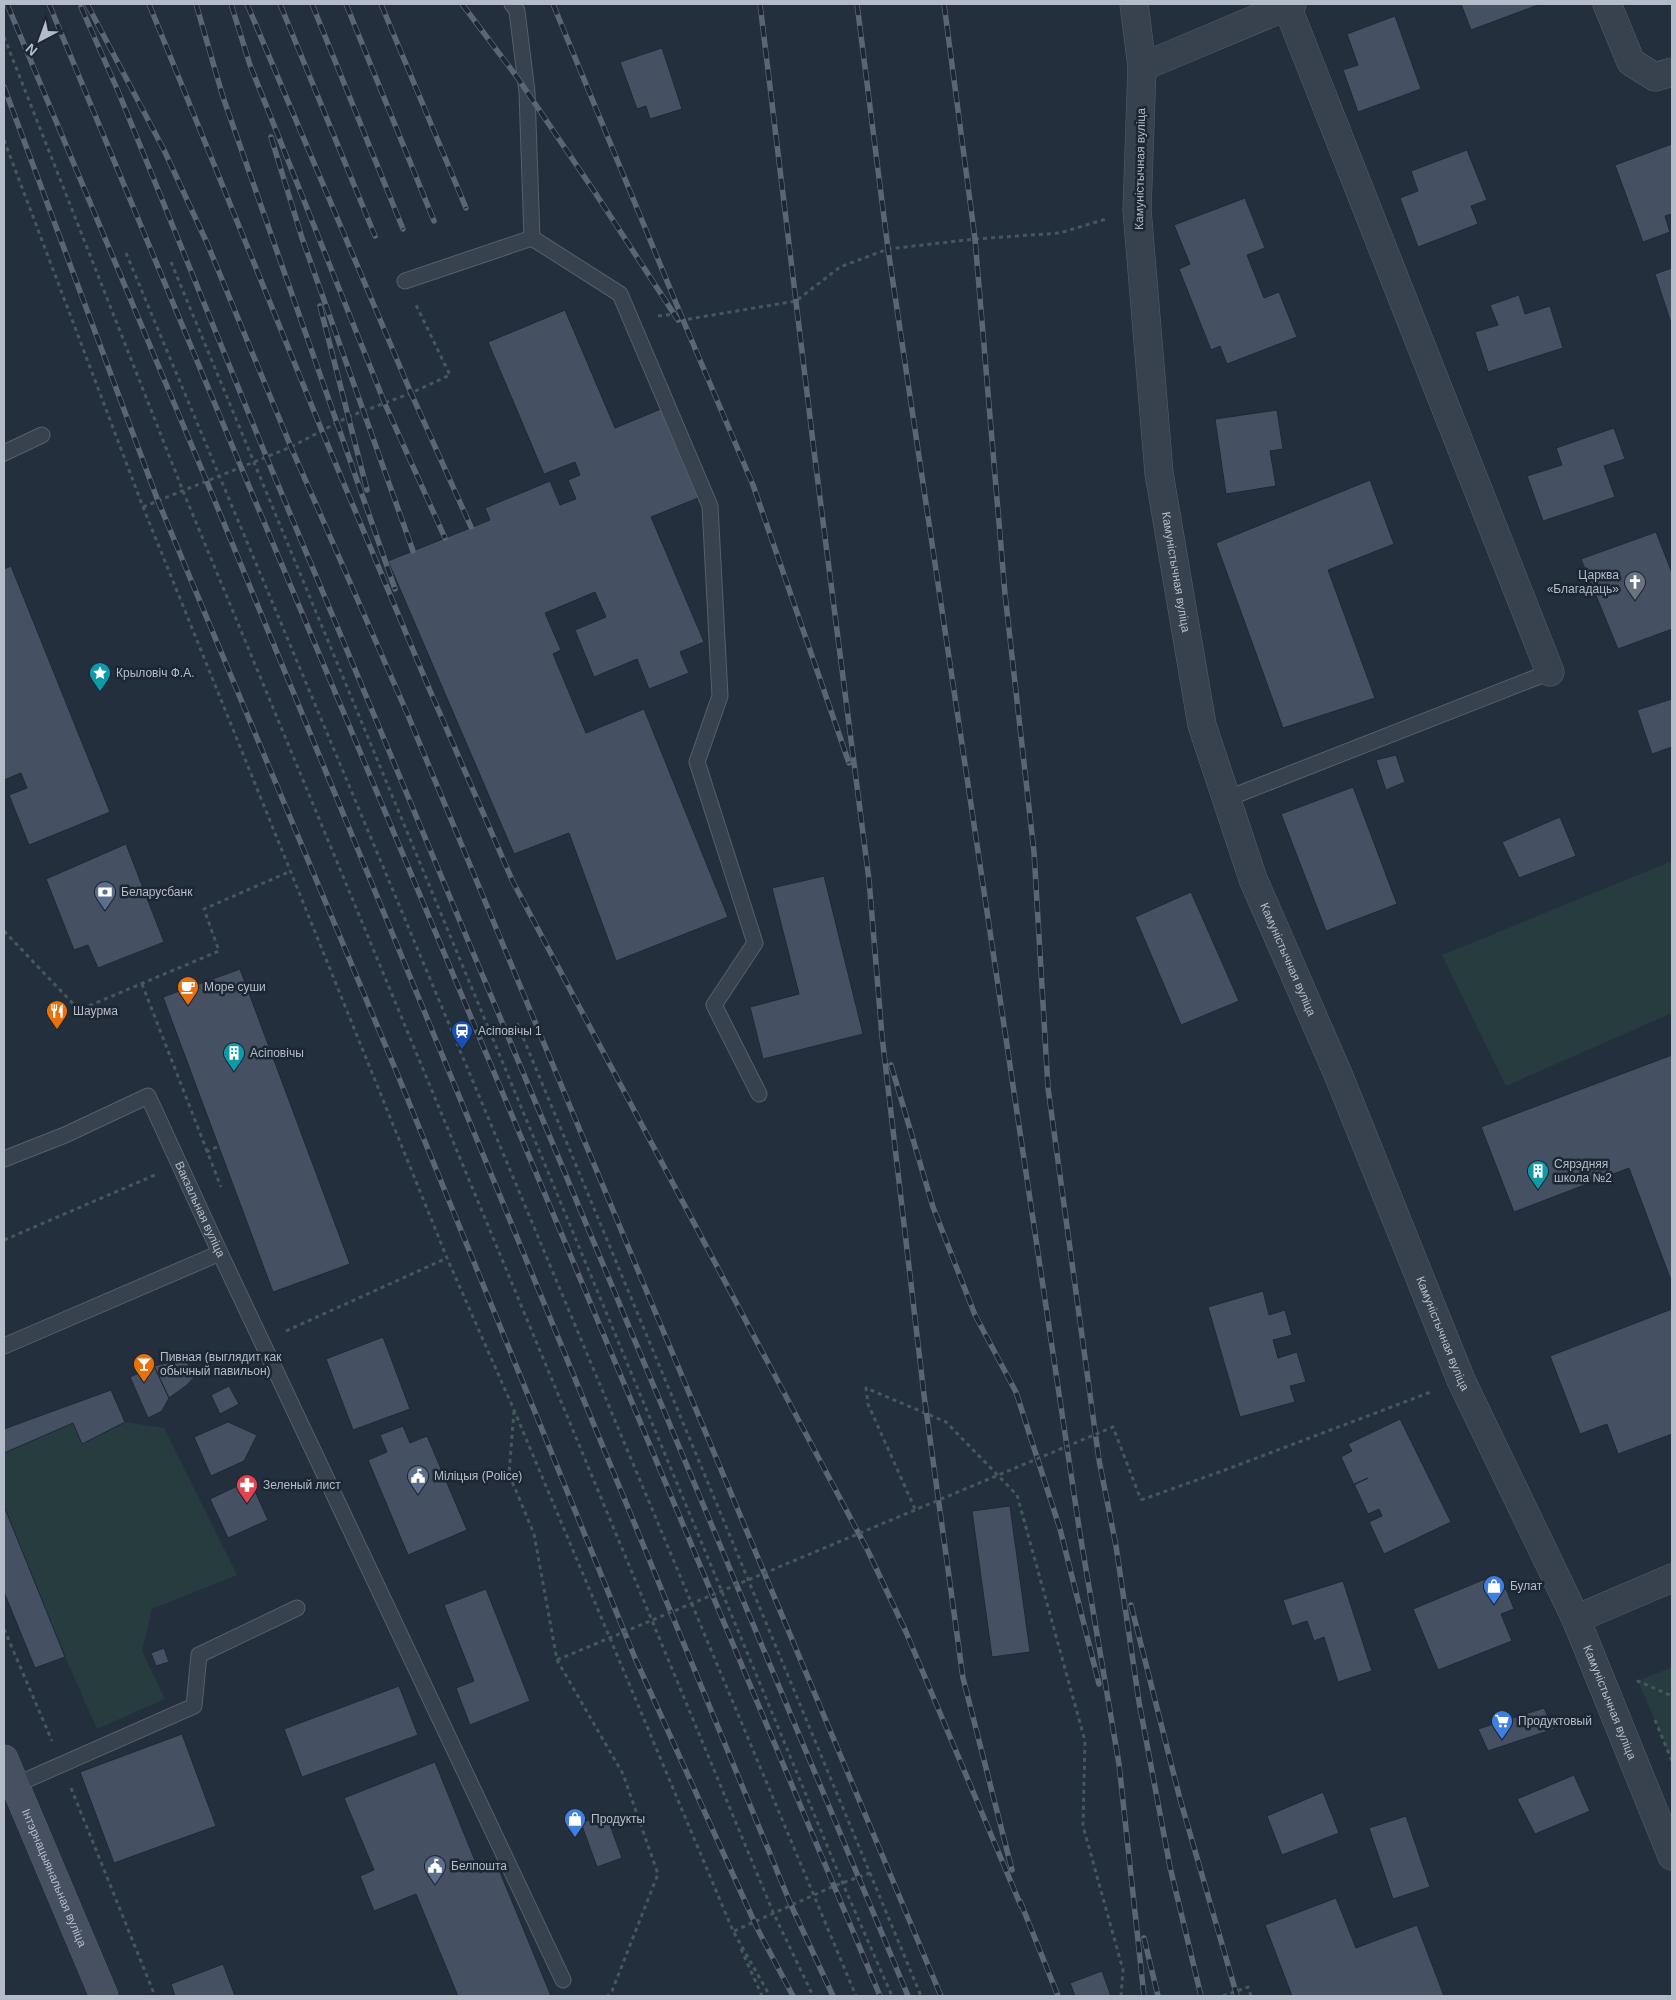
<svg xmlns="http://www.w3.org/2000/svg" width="1676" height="2000" font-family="Arial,sans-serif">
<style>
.green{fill:#263c3f}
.building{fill:#455162;stroke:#1f2835}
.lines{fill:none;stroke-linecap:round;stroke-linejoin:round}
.lane-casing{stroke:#565f6c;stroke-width:17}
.street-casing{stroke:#565f6c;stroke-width:29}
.secondary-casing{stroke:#565f6c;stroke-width:29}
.path{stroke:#44595c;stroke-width:3;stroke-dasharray:4 4;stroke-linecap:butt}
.lane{stroke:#38414e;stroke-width:15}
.street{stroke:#38414e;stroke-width:28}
.secondary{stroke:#465061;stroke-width:28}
.rail-casing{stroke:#5a6575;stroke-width:5.5}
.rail{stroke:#1d2633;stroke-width:4;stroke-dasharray:11;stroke-linecap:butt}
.path-bridge{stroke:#44595c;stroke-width:3;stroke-dasharray:4 4;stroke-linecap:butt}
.labels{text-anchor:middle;stroke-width:5;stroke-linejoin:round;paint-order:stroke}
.street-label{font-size:12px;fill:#b4bcc9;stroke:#1d2633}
.poi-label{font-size:12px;fill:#b4bcc9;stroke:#1d2633;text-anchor:start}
</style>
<rect width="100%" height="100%" fill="#242f3e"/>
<path class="green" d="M 1672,861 L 1672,1013 L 1506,1086 L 1442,955 Z
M 125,1422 L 164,1428 L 237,1575 L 152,1609 L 142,1651 L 165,1699 L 97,1729 L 65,1657 L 4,1506 L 4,1453 L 73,1423 L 82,1444 Z
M 1672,1667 L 1672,1761 L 1638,1681 Z"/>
<path class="building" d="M 1461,4 L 1538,4 L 1538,5 L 1471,30 Z
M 1395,16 L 1421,89 L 1358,112 L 1343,70 L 1358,65 L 1347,34 Z
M 662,48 L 682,109 L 650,119 L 646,106 L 637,109 L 620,62 Z
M 1672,144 L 1672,214 L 1665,216 L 1670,232 L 1643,242 L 1615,165 Z
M 1467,150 L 1487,200 L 1471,206 L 1478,224 L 1418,247 L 1400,198 L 1418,191 L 1411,171 Z
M 1245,198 L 1265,248 L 1247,255 L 1264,298 L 1279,292 L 1297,337 L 1227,364 L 1220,346 L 1211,350 L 1179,269 L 1190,264 L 1174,225 Z
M 1672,268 L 1672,326 L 1655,274 Z
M 1519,295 L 1525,314 L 1550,306 L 1563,348 L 1488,372 L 1475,332 L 1498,325 L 1490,305 Z
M 565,310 L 615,428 L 661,409 L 698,498 L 651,517 L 704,642 L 680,652 L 689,673 L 649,689 L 637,659 L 594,677 L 575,630 L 606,617 L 595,592 L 545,613 L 561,650 L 553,654 L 586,733 L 644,709 L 728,917 L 616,961 L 569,833 L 514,854 L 388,561 L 490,520 L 485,508 L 550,481 L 560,505 L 576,499 L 568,480 L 580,475 L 575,462 L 544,474 L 488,342 Z
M 1277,410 L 1283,449 L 1270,451 L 1276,486 L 1226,494 L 1215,419 Z
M 1614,428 L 1625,459 L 1604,466 L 1615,497 L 1543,521 L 1527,476 L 1562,465 L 1556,448 Z
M 1370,480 L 1394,544 L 1328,570 L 1375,698 L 1283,728 L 1216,543 Z
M 1656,532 L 1672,573 L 1672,629 L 1618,649 L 1581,559 Z
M 11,566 L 110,812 L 29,845 L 9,795 L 27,788 L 21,773 L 4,780 L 4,569 Z
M 1672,699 L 1672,747 L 1652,754 L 1637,710 Z
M 1396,755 L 1405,782 L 1386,790 L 1376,760 Z
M 1353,787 L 1397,904 L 1326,931 L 1281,814 Z
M 1560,817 L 1576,856 L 1519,878 L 1502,842 Z
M 126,844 L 164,942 L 98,968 L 88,945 L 74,950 L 46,879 Z
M 824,876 L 863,1034 L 763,1059 L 750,1007 L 799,994 L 772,888 Z
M 1191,892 L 1239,1001 L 1181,1025 L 1135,917 Z
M 240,969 L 350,1264 L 273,1292 L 163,997 Z
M 1672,1055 L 1672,1283 L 1629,1168 L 1514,1212 L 1481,1127 Z
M 1263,1291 L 1269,1315 L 1285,1310 L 1292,1335 L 1273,1340 L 1278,1358 L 1297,1352 L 1306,1382 L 1290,1386 L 1295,1402 L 1240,1417 L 1208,1307 Z
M 1672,1309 L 1672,1434 L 1618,1454 L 1607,1424 L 1580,1434 L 1550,1356 Z
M 383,1337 L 410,1409 L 353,1430 L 326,1359 Z
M 184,1359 L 196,1375 L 187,1385 L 169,1398 L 154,1366 Z
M 154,1366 L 169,1398 L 162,1411 L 148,1418 L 130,1377 Z
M 229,1386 L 239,1404 L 220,1414 L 211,1395 Z
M 111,1390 L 125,1422 L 82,1444 L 73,1423 L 4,1453 L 4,1429 Z
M 1400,1419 L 1451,1522 L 1384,1554 L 1369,1522 L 1382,1516 L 1379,1509 L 1368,1514 L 1354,1484 L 1368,1478 L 1354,1485 L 1341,1457 L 1352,1451 L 1348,1444 Z
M 228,1422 L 257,1435 L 244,1461 L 211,1476 L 194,1437 Z
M 403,1426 L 410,1443 L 427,1436 L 467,1530 L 408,1555 L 368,1460 L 387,1452 L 380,1435 Z
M 250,1480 L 268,1520 L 228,1538 L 210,1499 Z
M 4,1506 L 65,1657 L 35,1668 L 4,1592 Z
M 1010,1506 L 1030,1652 L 992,1657 L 972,1511 Z
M 1490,1577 L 1497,1593 L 1506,1589 L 1514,1609 L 1501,1614 L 1512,1641 L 1438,1670 L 1413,1609 Z
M 1343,1581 L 1372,1671 L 1338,1682 L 1324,1637 L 1314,1641 L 1307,1621 L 1292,1626 L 1283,1600 Z
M 486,1589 L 530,1701 L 470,1725 L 456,1688 L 474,1681 L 444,1605 Z
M 164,1648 L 169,1662 L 156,1666 L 151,1653 Z
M 399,1686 L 418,1735 L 302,1777 L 284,1729 Z
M 1544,1708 L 1554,1729 L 1488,1751 L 1478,1729 Z
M 182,1734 L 216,1826 L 114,1863 L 80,1772 Z
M 435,1762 L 480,1873 L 497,1865 L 551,1996 L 458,1996 L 416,1894 L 374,1911 L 360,1876 L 374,1870 L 344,1798 Z
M 1574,1775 L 1590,1811 L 1535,1834 L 1517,1799 Z
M 1323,1792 L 1339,1833 L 1282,1855 L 1267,1816 Z
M 606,1814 L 622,1858 L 597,1867 L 581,1823 Z
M 1406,1816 L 1430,1887 L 1393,1899 L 1369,1828 Z
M 1336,1898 L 1356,1948 L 1417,1925 L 1444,1996 L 1292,1996 L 1265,1925 Z
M 223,1964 L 235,1996 L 175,1996 L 171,1984 Z
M 1102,1971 L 1111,1996 L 1075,1996 L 1070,1983 Z"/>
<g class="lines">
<g class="lane-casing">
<g id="lane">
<path d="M 532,238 L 620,294 L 710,506 L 720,696 L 697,762 L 755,943 L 714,1005 L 759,1094"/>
<path d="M 405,281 L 532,238 L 527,92 L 517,11 L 512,4"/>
<path d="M 4,453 L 42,435"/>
<path d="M 1226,799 L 1550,672"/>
<path id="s1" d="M 4,1159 L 65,1135 L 148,1096 L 220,1253 L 563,1980"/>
<path d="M 4,1346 L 220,1253"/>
<path d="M 15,1785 L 194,1706 L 199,1655 L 297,1608"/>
</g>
</g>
<g class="street-casing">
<g id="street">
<path id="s2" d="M 1134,4 L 1142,67 L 1137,210 L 1159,473 L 1202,725 L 1253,879 L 1338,1074 L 1461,1380 L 1576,1619 L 1672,1856"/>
<path d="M 1607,4 L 1631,62 L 1655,77 L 1672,72"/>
<path d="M 1287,6 L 1550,672"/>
<path d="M 1142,67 L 1292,4"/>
<path d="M 1576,1619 L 1672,1578"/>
</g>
</g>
<g class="secondary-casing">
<g id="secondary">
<path id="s3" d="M 4,1759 L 104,1996"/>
</g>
</g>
<path class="path" d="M 4,37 L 183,491 L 773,1912 L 813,1996
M 4,140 L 143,507 L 447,1258 L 514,1410 L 733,1931 L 770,1996
M 126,253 L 856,1996
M 171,262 L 843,1884 L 892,1996
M 658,316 L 674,314 L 683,320 L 796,301 L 840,267 L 888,249 L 975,239 L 1060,233 L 1106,219
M 143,507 L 291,447 L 348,417 L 411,393 L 450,375 L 416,305
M 4,931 L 79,1010 L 219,951 L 204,909 L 291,871
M 142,984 L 221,1187
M 517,1023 L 921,1996
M 206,1152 L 219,1146
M 4,1240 L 155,1175
M 286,1331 L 447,1258
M 514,1411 L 509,1474 L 534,1534 L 557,1660 L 623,1774 L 658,1874 L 612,1991 L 608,1996
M 1141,1500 L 1225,1470 L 1431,1392
M 915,1509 L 868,1404 L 866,1388 L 946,1422 L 1017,1495 L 1085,1741 L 1083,1826 L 1123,1970 L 1121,1996
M 4,1629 L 52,1741
M 1639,1682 L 1638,1681 L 1672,1696
M 1655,1720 L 1672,1761
M 71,1788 L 155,1996
M 734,1931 L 834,1886 L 870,1873
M 741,1949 L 762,1996
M 1223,1996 L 1248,1987 L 1251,1996"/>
<use href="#lane" class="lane"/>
<use href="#street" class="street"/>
<use href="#secondary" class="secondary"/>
<g class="rail-casing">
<path id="rail" d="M 7,4 L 207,482 L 791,1905 L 833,1996
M 49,4 L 241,467 L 880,1996
M 87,4 L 164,150 L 207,243 L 291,447 L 407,713 L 649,1297 L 941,1996
M 149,4 L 322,431 L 428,686 L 513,882 L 868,1551 L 906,1632 L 1021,1906
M 196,4 L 223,97 L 395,589
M 231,4 L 250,65 L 385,404 L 445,538
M 247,4 L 411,393 L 471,527
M 280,4 L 375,236
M 312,4 L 403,229
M 346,4 L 434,221
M 381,4 L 466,208
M 462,4 L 517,77 L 594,191 L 678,320
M 553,4 L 683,320 L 753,485 L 849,763
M 760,4 L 815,459 L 869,880 L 882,1036 L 924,1395 L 963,1678 L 1012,1870
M 857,4 L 888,249 L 1080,1534 L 1119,1764 L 1144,1996
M 944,4 L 975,239 L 1005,594 L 1034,852 L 1048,1088 L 1099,1460 L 1116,1546 L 1139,1702 L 1170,1867 L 1201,1996
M 81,7 L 118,91 L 266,456 L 908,1996
M 4,87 L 158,501 L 399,1078 L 635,1658 L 758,1930 L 793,1996
M 271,137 L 302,238 L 413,551
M 320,306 L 367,490
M 891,1065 L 933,1207 L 975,1315 L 1016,1392 L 1060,1529 L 1099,1684
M 1131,1605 L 1180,1799 L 1237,1996
M 1020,1901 L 1058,1996
M 1144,1938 L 1158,1996"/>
</g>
<use href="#rail" class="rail"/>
<path class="path-bridge" d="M 557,1660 L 1113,1427 L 1141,1500"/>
</g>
<defs>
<g id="church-pin" transform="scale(1.125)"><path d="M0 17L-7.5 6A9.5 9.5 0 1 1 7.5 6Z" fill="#6b7280" stroke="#1d2633"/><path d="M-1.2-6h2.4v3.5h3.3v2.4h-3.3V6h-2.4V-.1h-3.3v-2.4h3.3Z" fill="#fff"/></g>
<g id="sight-pin" transform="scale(1.125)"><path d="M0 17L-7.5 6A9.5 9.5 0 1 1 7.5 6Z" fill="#0f9aa8" stroke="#1d2633"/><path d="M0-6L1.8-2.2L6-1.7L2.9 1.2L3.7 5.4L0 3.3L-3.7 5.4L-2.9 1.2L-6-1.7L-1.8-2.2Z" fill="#fff"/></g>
<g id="bank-pin" transform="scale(1.125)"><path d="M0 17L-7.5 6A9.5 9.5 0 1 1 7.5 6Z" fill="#5c6f8a" stroke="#1d2633"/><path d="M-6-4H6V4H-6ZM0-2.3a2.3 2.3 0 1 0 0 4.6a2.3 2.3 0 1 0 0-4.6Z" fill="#fff"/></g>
<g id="cafe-pin" transform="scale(1.125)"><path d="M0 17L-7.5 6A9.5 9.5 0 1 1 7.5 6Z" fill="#e8710a" stroke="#1d2633"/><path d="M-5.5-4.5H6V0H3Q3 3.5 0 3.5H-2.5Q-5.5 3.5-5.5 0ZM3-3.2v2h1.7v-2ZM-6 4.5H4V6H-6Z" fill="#fff"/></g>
<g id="restaurant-pin" transform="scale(1.125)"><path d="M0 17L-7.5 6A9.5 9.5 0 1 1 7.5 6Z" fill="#e8710a" stroke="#1d2633"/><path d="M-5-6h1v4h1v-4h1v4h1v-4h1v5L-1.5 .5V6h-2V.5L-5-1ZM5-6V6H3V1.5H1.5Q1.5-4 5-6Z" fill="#fff"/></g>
<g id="station-pin" transform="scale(1.125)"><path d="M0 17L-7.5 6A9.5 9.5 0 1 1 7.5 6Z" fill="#1a4fb4" stroke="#1d2633"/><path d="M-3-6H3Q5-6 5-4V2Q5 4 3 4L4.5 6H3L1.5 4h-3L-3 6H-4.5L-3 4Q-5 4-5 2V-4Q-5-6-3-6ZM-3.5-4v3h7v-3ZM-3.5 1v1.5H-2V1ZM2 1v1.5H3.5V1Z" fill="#fff"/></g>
<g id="building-pin" transform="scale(1.125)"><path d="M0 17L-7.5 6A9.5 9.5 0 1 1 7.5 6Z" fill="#0f9aa8" stroke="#1d2633"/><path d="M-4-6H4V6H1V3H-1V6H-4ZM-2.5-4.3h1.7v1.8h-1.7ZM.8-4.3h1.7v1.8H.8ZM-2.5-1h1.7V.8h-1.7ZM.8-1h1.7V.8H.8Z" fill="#fff"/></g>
<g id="bar-pin" transform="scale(1.125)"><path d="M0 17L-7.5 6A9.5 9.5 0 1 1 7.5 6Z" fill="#e8710a" stroke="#1d2633"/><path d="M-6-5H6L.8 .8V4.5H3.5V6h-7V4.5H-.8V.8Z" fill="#fff"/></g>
<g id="civic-pin" transform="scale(1.125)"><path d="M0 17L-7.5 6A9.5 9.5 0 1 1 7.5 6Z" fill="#5c6f8a" stroke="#1d2633"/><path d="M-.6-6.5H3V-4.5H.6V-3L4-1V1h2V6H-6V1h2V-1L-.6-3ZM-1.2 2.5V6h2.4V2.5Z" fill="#fff"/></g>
<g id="pharmacy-pin" transform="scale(1.125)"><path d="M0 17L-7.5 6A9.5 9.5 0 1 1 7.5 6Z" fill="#e0444e" stroke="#1d2633"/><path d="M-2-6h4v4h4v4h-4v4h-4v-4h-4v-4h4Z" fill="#fff"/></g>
<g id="shop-pin" transform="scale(1.125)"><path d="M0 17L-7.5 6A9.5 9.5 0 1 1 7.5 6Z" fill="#3f7fe0" stroke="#1d2633"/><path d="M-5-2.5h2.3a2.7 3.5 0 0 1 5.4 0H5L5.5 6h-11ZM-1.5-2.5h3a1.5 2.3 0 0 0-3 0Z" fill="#fff"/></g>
<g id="supermarket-pin" transform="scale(1.125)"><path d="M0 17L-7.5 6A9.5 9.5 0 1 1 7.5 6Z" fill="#3f7fe0" stroke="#1d2633"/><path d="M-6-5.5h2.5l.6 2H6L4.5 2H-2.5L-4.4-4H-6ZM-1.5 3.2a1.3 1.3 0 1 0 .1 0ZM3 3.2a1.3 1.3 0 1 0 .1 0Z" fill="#fff"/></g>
</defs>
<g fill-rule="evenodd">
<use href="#church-pin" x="1635" y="582"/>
<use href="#sight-pin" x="100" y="673"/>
<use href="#bank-pin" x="105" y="892"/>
<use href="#cafe-pin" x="188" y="987"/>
<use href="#restaurant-pin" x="57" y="1011"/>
<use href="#station-pin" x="462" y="1031"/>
<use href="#building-pin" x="234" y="1053"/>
<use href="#building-pin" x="1538" y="1171"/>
<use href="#bar-pin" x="144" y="1364"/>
<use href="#civic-pin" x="418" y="1476"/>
<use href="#pharmacy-pin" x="247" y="1485"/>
<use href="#shop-pin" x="1494" y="1586"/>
<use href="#supermarket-pin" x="1502" y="1721"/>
<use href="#shop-pin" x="575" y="1819"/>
<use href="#civic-pin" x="435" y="1866"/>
</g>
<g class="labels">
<g class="street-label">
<text transform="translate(1140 169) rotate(-89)" y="4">Камуністычная вуліца</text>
<text dy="4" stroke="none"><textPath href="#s2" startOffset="571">Камуністычная вуліца</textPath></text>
<text dy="4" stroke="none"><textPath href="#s2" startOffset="976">Камуністычная вуліца</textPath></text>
<text dy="4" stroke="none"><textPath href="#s1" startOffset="282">Вакзальная вуліца</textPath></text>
<text dy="4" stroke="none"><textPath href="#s2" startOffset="1381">Камуністычная вуліца</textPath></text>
<text dy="4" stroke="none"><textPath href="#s2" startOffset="1786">Камуністычная вуліца</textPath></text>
<text dy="4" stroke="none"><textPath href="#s3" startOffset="129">Інтэрнацыянальная вуліца</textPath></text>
</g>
<g class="poi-label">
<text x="1619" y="579" text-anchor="end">Царква<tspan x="1619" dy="14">«Благадаць»</tspan></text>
<text x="116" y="677">Крыловіч Ф.А.</text>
<text x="121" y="896">Беларусбанк</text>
<text x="204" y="991">Море суши</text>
<text x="73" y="1015">Шаурма</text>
<text x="478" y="1035">Асіповічы 1</text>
<text x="250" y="1057">Асіповічы</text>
<text x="1554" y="1168">Сярэдняя<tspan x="1554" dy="14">школа №2</tspan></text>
<text x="160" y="1361">Пивная (выглядит как<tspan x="160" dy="14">обычный павильон)</tspan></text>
<text x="434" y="1480">Міліцыя (Police)</text>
<text x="263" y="1489">Зеленый лист</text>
<text x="1510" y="1590">Булат</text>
<text x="1518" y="1725">Продуктовый</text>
<text x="591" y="1823">Продукты</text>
<text x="451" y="1870">Белпошта</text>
</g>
</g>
<rect width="1676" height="2000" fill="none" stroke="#b4bcc9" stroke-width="10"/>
<g transform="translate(40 40) rotate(221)" stroke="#1d2633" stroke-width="4" paint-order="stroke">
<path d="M0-4L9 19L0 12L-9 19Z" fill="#b4bcc9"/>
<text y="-8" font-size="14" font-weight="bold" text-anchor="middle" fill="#b4bcc9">N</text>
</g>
</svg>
